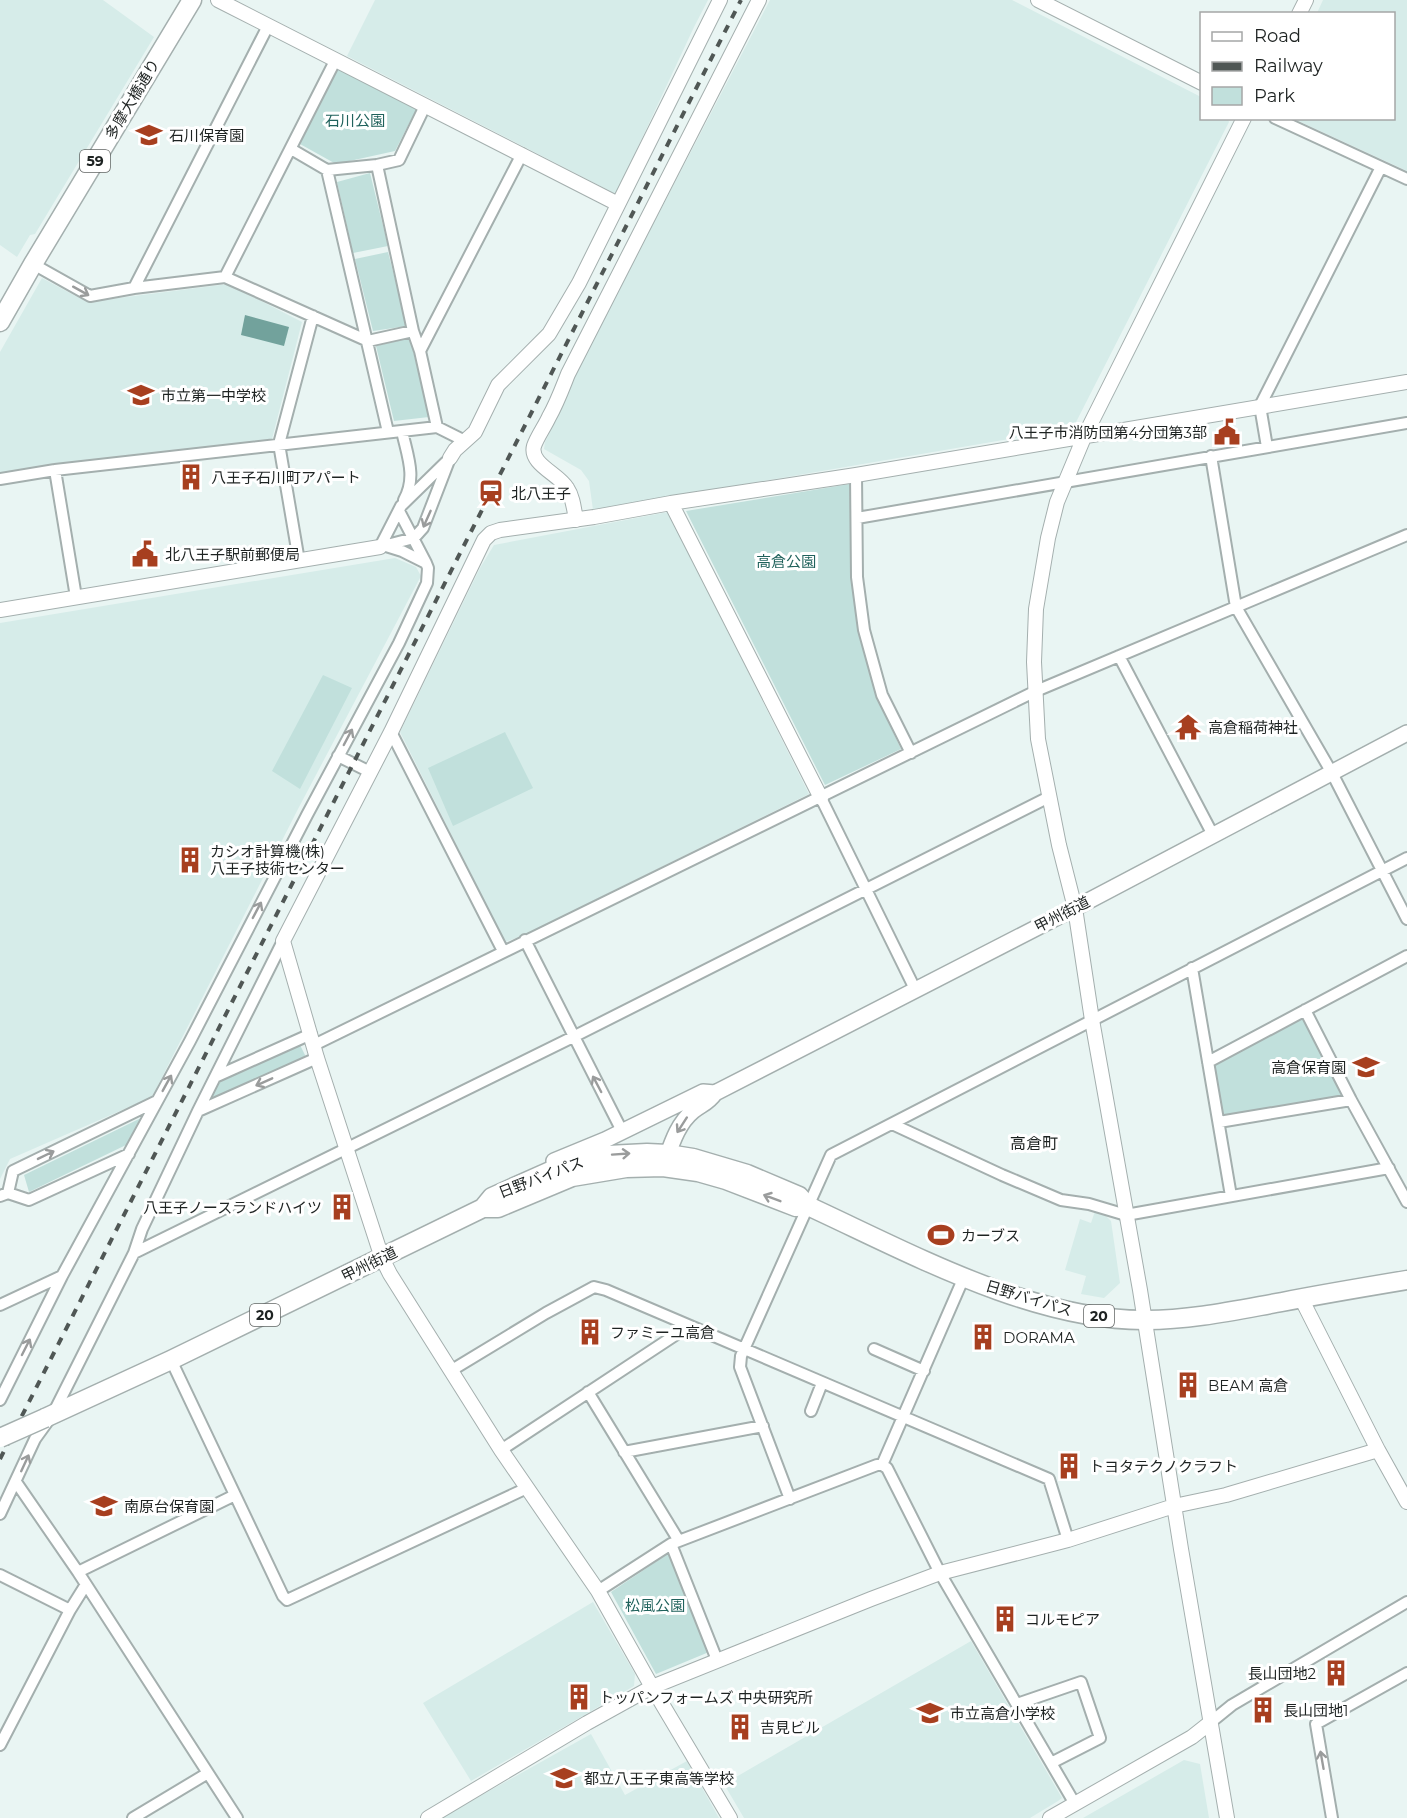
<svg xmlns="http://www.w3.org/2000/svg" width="1407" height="1818" font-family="Montserrat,'Noto Sans JP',sans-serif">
<rect width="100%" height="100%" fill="#e9f5f3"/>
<path fill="#d6ece9" d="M0,0H103L154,37L35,234L30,235L17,257L0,245Z
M375,0H708L694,27L616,194L347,56Z
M770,0H1012L1201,97L1202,118L1228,119L1229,122L1073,428L593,510L589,481L581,470L544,449L545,442L564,403L575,374Z
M1323,0H1407V171L1294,119L1394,118V14L1317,13Z
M42,278L87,302L228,284L302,322L272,439L0,473V352Z
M668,512L809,794L524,935L505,942L400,732L480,568L494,545Z
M395,558L416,567L421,576L298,809L152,1097L10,1159L0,1179V623Z
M1095,1211L1105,1215L1111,1221L1120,1283L1104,1298L1081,1294L1086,1276L1065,1270L1080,1219L1091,1223Z
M593,1602L635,1674L634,1686L471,1781L423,1703Z
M971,1641L1062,1798L1058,1801L1030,1818H744L724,1784Z
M591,1734L625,1795L687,1761L719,1818H441Z
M1184,1760L1200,1764L1209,1818H1083Z"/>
<path fill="#c1e0dc" d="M338,68L417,108L395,151L336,164L300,144Z
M370,173L388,246L353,253L337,182Z
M388,252L407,326L373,331L355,259Z
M410,338L429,417L394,421L376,346Z
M850,484L852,577L859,635L876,696L901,749L825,785L686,511Z
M323,675L352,688L300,789L272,771Z
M505,732L533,788L453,826L428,768Z
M1305,1010L1351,1100L1219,1122L1208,1062Z
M299,1043L307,1059L208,1104L220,1078Z
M141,1118L126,1145L29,1192L24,1175Z
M669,1553L709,1652L656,1674L611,1592Z"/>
<path fill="#72a29c" d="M245,315L289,327L284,346L241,335Z"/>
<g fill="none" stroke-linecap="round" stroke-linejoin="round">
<g stroke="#a4afae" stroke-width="14">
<path id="minor" d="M1275,118L1407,179
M291,149L327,170L377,165L399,160L425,106
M377,165L413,331L420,351L437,427
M327,170L388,432
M33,264L90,296L134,288L225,277L368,341L413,331
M225,277L335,61
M134,288L268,26
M420,351L522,154
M402,431C407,455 417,477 404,500
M1267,447L1260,406L1381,167
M1211,456L1236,607L1332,773L1407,919
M55,470L76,597
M856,475L857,577L864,630L882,695L911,753
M0,479L55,470L437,427L465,441
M399,511L426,563
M857,518L1407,423
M387,545L414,538L423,528L450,458
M380,547L401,506L446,462
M299,561L279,444L313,316
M1119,656L1213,835
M391,732L503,951
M338,756L370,772
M821,798L915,989
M525,940L622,1131
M1192,968L1231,1196
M1305,1010L1351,1100L1407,1202
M314,1045L1036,691L1407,535
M1208,1062L1407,956
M215,1077L311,1034
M198,1111L317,1058
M1219,1122L1351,1100
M892,1124L1002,1175L1061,1200L1089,1204L1126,1215L1389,1168
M8,1193L13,1171L157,1101
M0,1196L8,1193L29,1200L129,1154
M134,1253L573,1037L1049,797
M0,1305L62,1276
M874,1349L924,1371
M171,1360L283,1596L287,1600L527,1488
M452,1370L546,1313L594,1287L606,1290L1049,1479L1068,1540
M588,1392L679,1541
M0,1400L62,1276L190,1041L307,815L399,643L427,583L428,568L426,563L402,551L386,546
M811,1411L822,1383
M501,1450L689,1326
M624,1452L763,1426
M882,1465L887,1468L940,1573L1075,1804
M882,1465L964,1277
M16,1482L78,1572L237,1818
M790,1499L740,1367L741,1356L831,1155L1407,858
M0,1514L35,1439L53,1414L134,1253L142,1229L198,1111L283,941
M671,1544L717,1660
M78,1572L235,1495
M0,1575L70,1610
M598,1591L671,1544L877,1465H882
M1017,1704L1081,1682L1100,1738L1051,1763
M1211,1722L1232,1705L1407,1602
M0,1745L70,1610L85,1586
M133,1818L208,1773
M1332,1818L1316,1724L1407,1673"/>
</g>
<g stroke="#a4afae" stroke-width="16">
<path id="tertiary" d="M218,0L618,204
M1038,0L1202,83
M1299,14L1306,0
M450,458L455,450L475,432L498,385L549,334L579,283L720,0
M671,503L821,798
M576,520C574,509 573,497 567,488C559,474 529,464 534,446C537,437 545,426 549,417C557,403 562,389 568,374L759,0
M0,610L380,547
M1301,1298L1378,1450L1407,1502
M428,1818L587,1723L652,1687L871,1599L940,1573L1068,1540L1174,1506L1226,1495L1378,1450
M730,1818L652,1687L598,1591L501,1450L390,1274L382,1258L317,1058L283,941L391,732L484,540L491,533L500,530L594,517L671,503L856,475L1407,382
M1050,1818L1192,1737L1211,1722
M1227,1818L1181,1549L1140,1290L1092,1020L1075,908L1059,845L1038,739L1034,662L1036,609L1048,538L1057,502L1085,435L1244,118"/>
</g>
<g stroke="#a4afae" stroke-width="18">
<path id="secondary" d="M554,1161L605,1140L703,1092L715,1093
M664,1165C671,1146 677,1124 693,1111C702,1104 708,1103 715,1093L1075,908L1407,733"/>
</g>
<g stroke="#a4afae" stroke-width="21">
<path id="primary" d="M0,322L33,264L192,0"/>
</g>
<g stroke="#a4afae" stroke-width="21">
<path id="trunk" d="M808,1206C910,1253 1033,1321 1146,1320C1192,1320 1237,1310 1282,1302C1323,1294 1365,1287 1407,1280
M45,1418L171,1360L483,1208H498L572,1177L626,1168L663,1167L698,1172L726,1180L796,1207L808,1206L799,1196L747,1174L693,1158L668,1154L647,1153L608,1155L566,1164L492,1197L483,1208"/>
</g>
<use href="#minor" stroke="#fff" stroke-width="10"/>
<use href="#tertiary" stroke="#fff" stroke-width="14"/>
<use href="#secondary" stroke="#fff" stroke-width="15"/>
<use href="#primary" stroke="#fff" stroke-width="18"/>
<use href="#trunk" stroke="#fff" stroke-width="18"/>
<path stroke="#505755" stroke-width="4" stroke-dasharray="8 8" stroke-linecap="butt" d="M0,1459L741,0"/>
<g stroke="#a4afae" stroke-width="21" stroke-linecap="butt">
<path id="trunk-bridge" d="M0,1438L45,1418"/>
</g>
<use href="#trunk-bridge" stroke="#fff" stroke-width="18"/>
</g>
<defs><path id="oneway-shaft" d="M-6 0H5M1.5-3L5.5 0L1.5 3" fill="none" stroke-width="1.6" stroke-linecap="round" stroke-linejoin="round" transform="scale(1.5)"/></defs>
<g stroke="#9a9c9c">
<use href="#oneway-shaft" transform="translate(81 291) rotate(29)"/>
<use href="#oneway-shaft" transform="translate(427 519) rotate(114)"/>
<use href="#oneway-shaft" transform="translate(348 737) rotate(-62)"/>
<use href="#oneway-shaft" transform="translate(257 910) rotate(-62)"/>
<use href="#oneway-shaft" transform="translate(264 1082) rotate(156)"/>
<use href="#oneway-shaft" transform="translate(167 1083) rotate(-61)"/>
<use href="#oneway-shaft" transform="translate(597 1084) rotate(-118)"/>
<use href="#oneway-shaft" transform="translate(682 1125) rotate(123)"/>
<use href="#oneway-shaft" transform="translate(621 1154) rotate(-4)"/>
<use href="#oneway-shaft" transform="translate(46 1155) rotate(-26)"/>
<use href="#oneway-shaft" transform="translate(772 1198) rotate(-159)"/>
<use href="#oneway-shaft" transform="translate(26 1347) rotate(-63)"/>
<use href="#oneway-shaft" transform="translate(25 1463) rotate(-65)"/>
<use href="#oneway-shaft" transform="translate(1322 1760) rotate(-100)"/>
</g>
<defs>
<g id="school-bare" transform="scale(2.07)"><path d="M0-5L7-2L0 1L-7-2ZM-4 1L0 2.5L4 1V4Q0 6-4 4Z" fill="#a73f1f" stroke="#fff" stroke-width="2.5" paint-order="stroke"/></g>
<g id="civic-bare" transform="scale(2.07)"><path d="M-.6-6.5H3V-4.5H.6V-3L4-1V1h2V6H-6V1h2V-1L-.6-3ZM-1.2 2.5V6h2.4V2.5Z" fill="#a73f1f" stroke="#fff" stroke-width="2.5" paint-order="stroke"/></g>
<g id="building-bare" transform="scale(2.07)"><path d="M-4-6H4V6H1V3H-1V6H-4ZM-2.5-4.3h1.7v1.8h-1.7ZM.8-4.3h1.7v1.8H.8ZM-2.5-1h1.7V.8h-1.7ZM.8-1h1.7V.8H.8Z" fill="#a73f1f" stroke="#fff" stroke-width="2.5" paint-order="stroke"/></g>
<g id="station-bare" transform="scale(2.07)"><path d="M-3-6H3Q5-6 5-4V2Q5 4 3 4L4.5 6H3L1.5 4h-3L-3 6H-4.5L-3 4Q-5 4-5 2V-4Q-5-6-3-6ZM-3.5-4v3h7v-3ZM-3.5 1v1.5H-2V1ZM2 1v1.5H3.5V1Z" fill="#a73f1f" stroke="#fff" stroke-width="2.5" paint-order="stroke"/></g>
<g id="temple-bare" transform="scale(2.07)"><path d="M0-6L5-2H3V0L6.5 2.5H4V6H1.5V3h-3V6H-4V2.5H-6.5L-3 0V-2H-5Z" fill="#a73f1f" stroke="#fff" stroke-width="2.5" paint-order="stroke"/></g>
<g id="stadium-bare" transform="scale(2.07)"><path d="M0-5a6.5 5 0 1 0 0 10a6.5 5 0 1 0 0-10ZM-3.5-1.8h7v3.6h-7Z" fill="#a73f1f" stroke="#fff" stroke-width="2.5" paint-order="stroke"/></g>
</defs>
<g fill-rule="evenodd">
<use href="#school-bare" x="149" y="135"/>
<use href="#school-bare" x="141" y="395"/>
<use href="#civic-bare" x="1227" y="432"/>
<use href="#building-bare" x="191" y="477"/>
<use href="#station-bare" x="491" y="493"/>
<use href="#civic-bare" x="145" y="554"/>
<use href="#temple-bare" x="1188" y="727"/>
<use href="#building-bare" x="190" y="860"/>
<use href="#school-bare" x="1366" y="1067"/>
<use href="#building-bare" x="342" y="1207"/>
<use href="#stadium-bare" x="941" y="1235"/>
<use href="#building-bare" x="590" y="1332"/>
<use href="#building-bare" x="983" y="1337"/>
<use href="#building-bare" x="1188" y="1385"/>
<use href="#building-bare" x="1069" y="1466"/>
<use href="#school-bare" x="104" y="1506"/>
<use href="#building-bare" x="1005" y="1619"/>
<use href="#building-bare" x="1336" y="1673"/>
<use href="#building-bare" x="579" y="1697"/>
<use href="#building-bare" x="1263" y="1710"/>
<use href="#school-bare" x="930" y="1713"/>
<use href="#building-bare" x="740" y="1727"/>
<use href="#school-bare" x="564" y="1778"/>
</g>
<g text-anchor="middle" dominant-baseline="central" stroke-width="6" stroke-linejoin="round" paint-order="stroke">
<g fill="#fff" stroke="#626564" stroke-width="1.5">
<rect x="80" y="150" width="30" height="22" rx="4.5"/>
<rect x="250" y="1304" width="30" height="22" rx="4.5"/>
<rect x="1084" y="1305" width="30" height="22" rx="4.5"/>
</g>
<g font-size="14" font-weight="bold" fill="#1e2322">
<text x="95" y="161">59</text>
<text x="265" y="1315">20</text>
<text x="1099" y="1316">20</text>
</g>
<g font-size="15" fill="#1e2322" stroke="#fff">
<text transform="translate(132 99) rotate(-59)">多摩大橋通り</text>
<text transform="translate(1062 914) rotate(-27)">甲州街道</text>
<text transform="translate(541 1177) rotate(-21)">日野バイパス</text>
<text transform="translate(369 1264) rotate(-26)">甲州街道</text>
<text transform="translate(1029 1298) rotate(17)">日野バイパス</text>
</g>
<g font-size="15" fill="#20625c" stroke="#fff">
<text x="355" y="120">石川公園</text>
<text x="786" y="561">高倉公園</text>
<text x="655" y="1605">松風公園</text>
</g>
<g font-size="15" fill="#1e2322" stroke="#fff" text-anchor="start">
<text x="169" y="135">石川保育園</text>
<text x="161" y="395">市立第一中学校</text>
<text x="1207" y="432" text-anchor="end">八王子市消防団第4分団第3部</text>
<text x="211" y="477">八王子石川町アパート</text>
<text x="511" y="493">北八王子</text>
<text x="165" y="554">北八王子駅前郵便局</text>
<text x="1208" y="727">高倉稲荷神社</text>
<text x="210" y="851">カシオ計算機(株)<tspan x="210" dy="17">八王子技術センター</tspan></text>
<text x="1346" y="1067" text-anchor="end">高倉保育園</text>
<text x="322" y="1207" text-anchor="end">八王子ノースランドハイツ</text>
<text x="961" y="1235">カーブス</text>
<text x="610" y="1332">ファミーユ高倉</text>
<text x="1003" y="1337">DORAMA</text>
<text x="1208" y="1385">BEAM 高倉</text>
<text x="1089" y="1466">トヨタテクノクラフト</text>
<text x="124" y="1506">南原台保育園</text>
<text x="1025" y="1619">コルモピア</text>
<text x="1316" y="1673" text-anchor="end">長山団地2</text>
<text x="599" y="1697">トッパンフォームズ 中央研究所</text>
<text x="1283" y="1710">長山団地1</text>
<text x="950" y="1713">市立高倉小学校</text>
<text x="760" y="1727">吉見ビル</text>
<text x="584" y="1778">都立八王子東高等学校</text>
</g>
<g font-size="16" fill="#1e2322" stroke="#fff">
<text x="1034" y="1143">高倉町</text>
</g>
</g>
<rect x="1200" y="12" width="195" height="108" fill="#ffffff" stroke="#a5a7a7" stroke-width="1.5"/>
<rect x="1212" y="32" width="30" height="9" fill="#ffffff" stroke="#a5a7a7" stroke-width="1.5"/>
<text x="1254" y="42" font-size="18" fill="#1e2322">Road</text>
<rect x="1212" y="62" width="30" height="9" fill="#505755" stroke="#a5a7a7" stroke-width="1.5"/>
<text x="1254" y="72" font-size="18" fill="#1e2322">Railway</text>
<rect x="1212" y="87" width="30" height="18" fill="#c1e0dc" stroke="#a5a7a7" stroke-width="1.5"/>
<text x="1254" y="102" font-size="18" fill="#1e2322">Park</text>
</svg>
